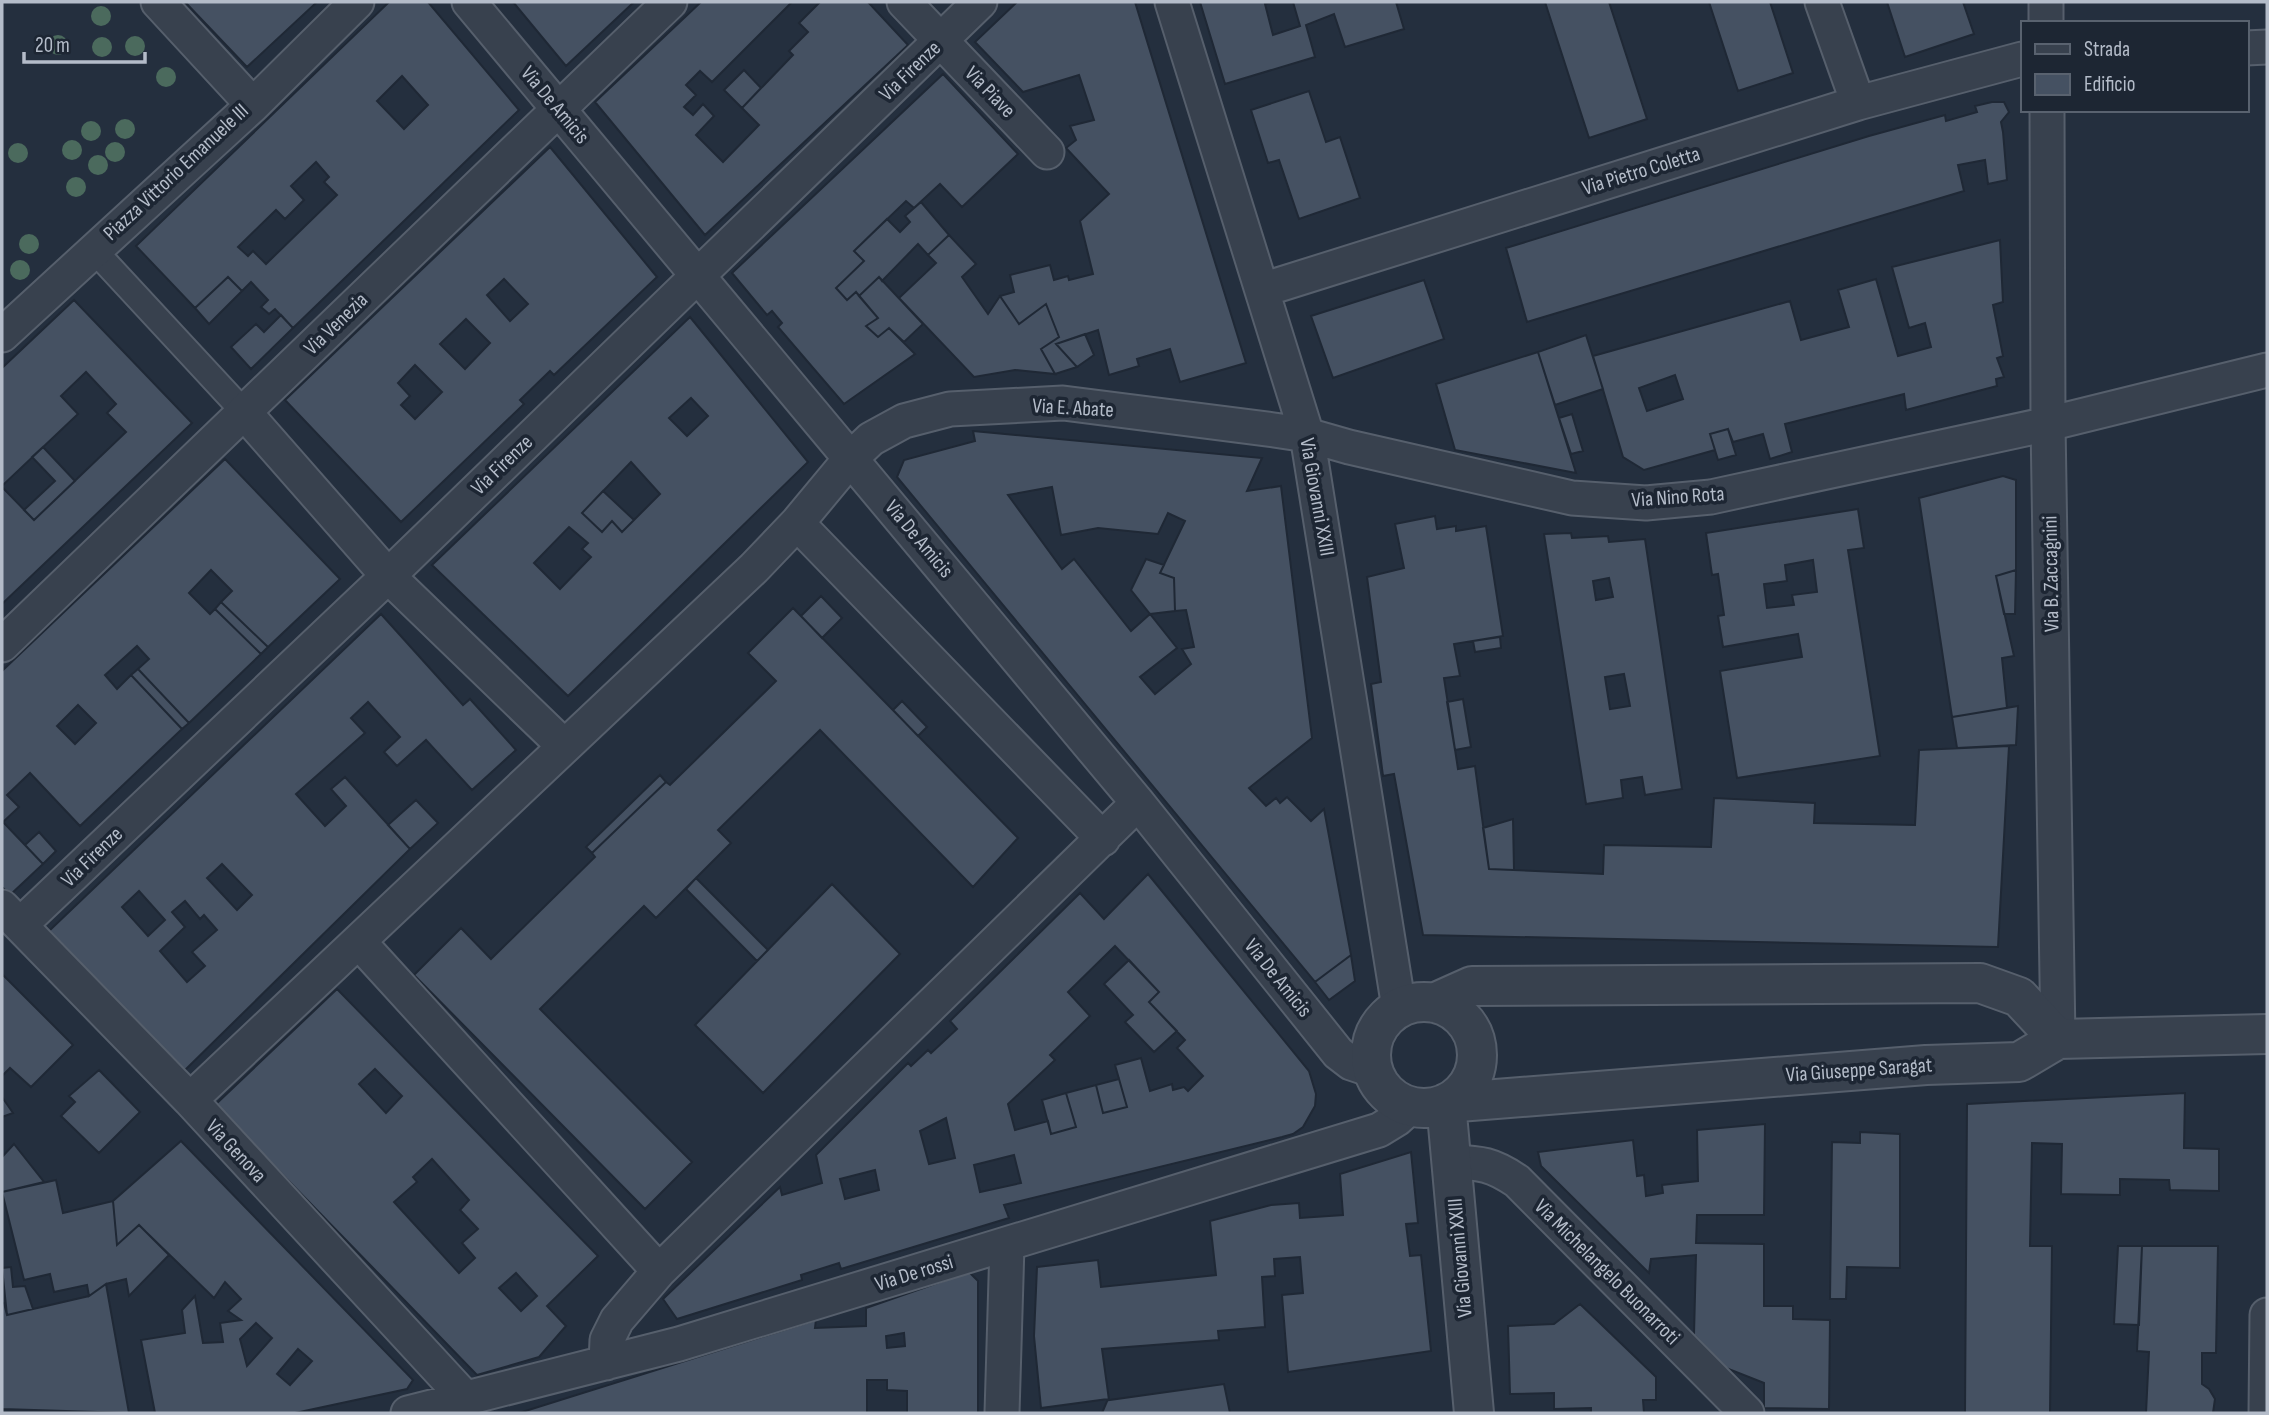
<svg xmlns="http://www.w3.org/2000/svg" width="2269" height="1415" font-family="'Sofia Sans Condensed',sans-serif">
<rect width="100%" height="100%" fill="#242f3e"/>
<path fill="#455162" stroke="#1f2835" stroke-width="2" fill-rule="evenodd" d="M185,2H317L247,67Z
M389,2H428L519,110L293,328L275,309L269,314L261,307L268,300L251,282L242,291L228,277L195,308L136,246ZM402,76L428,105L404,129L377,101ZM316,162L329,177L324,182L337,195L266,264L253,251L248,256L238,247L276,210L285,219L304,200L291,186Z
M513,2H634L566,66Z
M701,2H792L712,82L700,71L686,85L696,95L684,107L693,115L703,104L714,116L696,135L723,162L759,125L742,108L793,55L789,51L808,32L799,23L820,2H868L908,45L705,235L595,102Z
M1017,2H1135L1246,363L1180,382L1170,349L1137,359L1139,366L1109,375L1098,330L1056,344L1077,367L1055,374L1041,349L1059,337L1046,304L1019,324L1000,296L1014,292L1010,275L1050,265L1054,280L1068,276L1069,280L1093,274L1080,221L1109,194L1066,148L1076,140L1070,126L1094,120L1079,75L1023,92L975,42Z
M1200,2H1271L1265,4L1273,35L1300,26L1293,2H1396L1404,29L1345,47L1334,14L1306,25L1315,57L1225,84Z
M1545,2H1609L1647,119L1589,138Z
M1709,2H1770L1793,73L1738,91Z
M1887,2H1963L1974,34L1905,57Z
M744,70L761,88L742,108L724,90Z
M943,74L1018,154L962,207L940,184L914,208L906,201L854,251L864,261L836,288L847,300L856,292L878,318L866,326L878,337L889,328L915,354L844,404L778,327L782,323L772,311L767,315L732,273Z
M1309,91L1326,142L1340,137L1360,198L1299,219L1279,160L1268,163L1251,110Z
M1992,102H2004L2009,112L2001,122L2003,132L2007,180L1988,184L1985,160L1958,165L1964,191L1527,322L1506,248L1869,136L1945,115L1946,121L1977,112L1975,106Z
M550,147L657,277L554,375L550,371L520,400L524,404L401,522L285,400ZM504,279L528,304L510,321L487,295ZM466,319L490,343L465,369L440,344ZM415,365L442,392L415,419L401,405L410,396L398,383Z
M921,202L949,235L928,255L918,244L882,281L879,277L859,296L856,292L847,300L836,288L864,261L854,251L887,219L900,232L910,222L905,216Z
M949,235L976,264L962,277L988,314L1000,296L1019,324L1046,304L1059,337L1041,349L1055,374L1015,370L974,377L899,298L936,263L928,255Z
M2000,240L2003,302L1993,305L2003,356L1997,358L2004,377L1996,379L1997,386L1906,410L1904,394L1785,424L1792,452L1770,459L1763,434L1733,442L1728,429L1710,434L1715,450L1644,470L1623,457L1593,356L1790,301L1801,340L1849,327L1838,290L1876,279L1898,356L1931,347L1925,323L1909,328L1892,267ZM1675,375L1683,399L1647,411L1639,388Z
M228,277L242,291L209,324L195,308Z
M879,277L923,324L904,342L889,328L878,337L866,326L878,318L859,296Z
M1424,280L1444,339L1333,378L1311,316Z
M74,300L192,423L2,604V487L34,520L126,432L107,413L116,404L86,372L61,396L78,414L2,486V368Z
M281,315L293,328L251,369L231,347L256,324L264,332Z
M690,317L808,462L568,696L432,565ZM691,398L708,416L687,436L669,418ZM631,462L660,494L622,532L612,521L602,532L582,513ZM569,527L588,543L582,549L591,557L560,589L534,563Z
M1085,334L1094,355L1077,367L1056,344Z
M1586,335L1603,389L1555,405L1538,352Z
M1538,352L1576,473L1455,450L1436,384Z
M1572,414L1583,451L1571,454L1559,418Z
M1728,429L1736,455L1718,460L1710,434Z
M973,431L1262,458L1247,491L1281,486L1312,738L1249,788L1266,806L1276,798L1280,803L1287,797L1311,821L1324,809L1351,955L1315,982L897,477L904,460L975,441ZM1052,487L1061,535L1098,528L1158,534L1168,513L1185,521L1160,573L1174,578L1175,611L1186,610L1194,647L1182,649L1191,664L1155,694L1140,677L1177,648L1150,614L1131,631L1074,559L1062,569L1008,495Z
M43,447L75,481L34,520L24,510L55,481L32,457Z
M225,459L340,579L268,647L221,602L232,591L211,570L189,593L210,614L215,609L261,654L189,723L138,669L149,659L137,646L105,675L117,689L131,675L182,729L80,826L30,773L7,795L19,807L3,822L43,864L10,895L2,887V671ZM78,705L96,723L75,744L57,726Z
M2003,476L2016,480V570L1996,576L2014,656L2002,658L2007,708L1952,717L1919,498Z
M603,491L634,520L622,532L612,521L602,532L582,513Z
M1858,509L1864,548L1848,550L1880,756L1737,778L1720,671L1802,657L1798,634L1723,647L1718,616L1724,615L1718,574L1712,575L1706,533ZM1813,560L1817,592L1792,595L1794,605L1767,608L1764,584L1787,581L1785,565Z
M1435,516L1437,529L1456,526V531L1486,526L1503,636L1454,644L1460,676L1444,678L1458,769L1475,766L1489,869L1603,874L1604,845L1711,847L1714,798L1815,803L1814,823L1915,825L1919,750L2009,746L1998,947L1423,935L1394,774L1383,776L1371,684L1381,682L1367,577L1404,568L1395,524Z
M1571,533L1572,538L1608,536L1609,542L1645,539L1682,789L1645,795L1642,777L1621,780L1623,798L1586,804L1544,534ZM1609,578L1613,597L1596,600L1593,581ZM1624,674L1630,706L1610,709L1605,677Z
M1146,559L1164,565L1160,573L1174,578L1175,611L1150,614L1131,590Z
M2016,570L2015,614H2004L1996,576Z
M821,596L842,618L822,638L801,616Z
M221,602L268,647L261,654L215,609Z
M793,608L1018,838L973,887L820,730L718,830L731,843L656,918L644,906L540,1009L692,1162L645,1209L414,975L461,928L491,959L595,857L592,853L666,782L670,785L776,681L748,653Z
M381,614L463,705L470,699L516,750L472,790L426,740L397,766L384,752L400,737L368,702L351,718L365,733L296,794L325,826L346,806L331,789L345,777L410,849L182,1073L49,931ZM222,864L252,895L237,910L207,878ZM139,891L165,920L148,936L122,907ZM185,901L200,919L204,915L217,930L192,952L205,966L187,982L160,951L185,927L172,912Z
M1500,637L1501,648L1475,652L1473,641Z
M138,669L189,723L182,729L131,675Z
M1463,699L1471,747L1455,750L1447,702Z
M902,701L927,727L918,736L893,710Z
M2018,706L2016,745L1957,748L1952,717Z
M660,775L666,782L592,853L586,847Z
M416,800L438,823L410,849L388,825Z
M1513,819L1514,870L1489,869L1483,828Z
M39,832L56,851L43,864L25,845Z
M1148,874L1309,1071L1316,1094L1315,1106L1303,1127L1293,1134L1282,1137L1004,1205L1009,1218L841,1269L839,1263L801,1275L802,1280L677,1319L663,1299L780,1187L782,1195L822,1183L816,1155L908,1063L911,1066L928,1050L931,1053L957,1029L950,1021L1080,893L1104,919ZM1115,946L1159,992L1149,1002L1185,1040L1177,1048L1203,1076L1188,1091L1184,1087L1173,1090L1172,1084L1150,1091L1141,1058L1115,1065L1127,1107L1103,1113L1096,1085L1066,1093L1076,1127L1051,1134L1048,1121L1015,1130L1008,1104L1055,1060L1050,1055L1090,1016L1068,992ZM946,1118L955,1158L929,1164L920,1131ZM1014,1155L1021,1183L980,1192L974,1165ZM875,1170L879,1190L845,1199L840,1179Z
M696,878L768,950L757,961L686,889Z
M832,884L900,954L763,1093L695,1025Z
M1351,955L1355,981L1329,1000L1315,982Z
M1129,960L1159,992L1149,1002L1177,1031L1154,1052L1125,1022L1133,1015L1104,984Z
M2,974L73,1045L31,1087L10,1068L2,1076Z
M337,989L598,1256L547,1306L566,1326L539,1357L477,1375L215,1105ZM375,1069L402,1096L386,1113L359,1084ZM432,1159L469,1200L460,1210L478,1229L462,1243L475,1258L459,1273L394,1202L417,1182L413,1177ZM516,1273L537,1296L521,1311L499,1288Z
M99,1070L140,1112L99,1153L61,1116L75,1102L69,1096Z
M1119,1079L1127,1107L1103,1113L1096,1085Z
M1066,1093L1076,1127L1051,1134L1042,1100Z
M2185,1093L2184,1148L2219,1149V1191L2170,1190L2169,1180L2120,1179V1195L2061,1194L2062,1144L2032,1143L2030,1246H2052L2050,1413H1965L1967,1104Z
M2,1097L13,1113L2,1117Z
M1765,1124L1764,1215H1697L1696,1243L1764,1244V1306H1793V1319L1830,1320L1829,1409L1764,1408V1383L1726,1368L1694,1335L1696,1255L1651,1259L1649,1273L1541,1166L1538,1152L1633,1140L1637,1176L1644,1175L1646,1196L1663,1193L1662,1185L1698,1181L1697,1130Z
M1860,1132L1900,1134V1268L1847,1267L1846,1299H1830L1832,1142L1860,1143Z
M181,1141L413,1380L407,1389L295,1413H155L141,1340L185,1333L182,1310L195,1296L203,1343L223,1342L220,1323L241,1320L228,1311L241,1299L225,1282L214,1298L139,1225L117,1245L113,1201ZM256,1323L272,1338L247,1366L240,1339ZM298,1349L312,1361L290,1385L277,1374Z
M14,1144L44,1182L2,1192V1157Z
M1411,1152L1418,1223L1406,1224L1410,1256L1421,1255L1431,1351L1288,1372L1282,1295L1303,1293L1300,1257L1274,1259L1275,1276L1262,1277L1265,1327L1218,1331L1219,1340L1102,1349L1109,1400L1224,1384L1230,1413H1102L1108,1399L1041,1408L1034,1336L1037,1267L1098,1260L1101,1287L1216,1275L1210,1221L1271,1205L1299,1203L1300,1218L1343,1215L1340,1174Z
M56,1180L63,1213L113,1201L117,1245L139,1225L169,1255L129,1296L126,1279L106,1284L89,1296L87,1285L54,1292L50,1274L24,1280L2,1192Z
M2118,1246H2142L2139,1325L2114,1324Z
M2142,1246H2218L2216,1353H2202V1384L2209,1389L2215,1399L2213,1413H2146L2149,1352L2137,1351Z
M11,1267L13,1287L25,1286L33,1309L7,1315L2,1268Z
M969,1272L978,1281V1413H907V1391L887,1390V1380H867V1413H519L816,1320L815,1328L866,1326V1308ZM904,1333L905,1346L887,1348L886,1336Z
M106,1284L129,1413L2,1409V1303H4L7,1315L89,1296Z
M1580,1304L1656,1377V1400H1643L1644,1413H1591V1408L1554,1409V1393L1510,1394L1508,1326L1554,1324Z"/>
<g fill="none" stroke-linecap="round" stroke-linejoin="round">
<g stroke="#565f6c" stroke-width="28">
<path id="pedestrian" d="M93,249L244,412"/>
</g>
<g stroke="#565f6c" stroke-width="37">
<path id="minor" d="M469,2L1138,803L1338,1053L1351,1063L1372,1070
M904,2L1047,152
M1172,2L1307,435L1399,1008
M1822,2L1858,103
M2046,2V23
M2246,48L2267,47
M253,105L357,2
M2047,110L2048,424L2058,1039
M1262,290L1858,103L2022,59
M2,335L253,105L158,2
M244,412L388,576L564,746
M797,523L1103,839
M2,645L670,2
M2,907L190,1100L466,1399
M20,925L388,576L980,2
M359,942L659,1271
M190,1100L754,568L797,523L851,458L871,439L904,421L950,409L1063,403L1274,430L1307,435L1349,447L1572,498L1646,503L1711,497L2048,424L2267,370
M1452,1162C1481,1163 1492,1164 1517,1181L1747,1413
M606,1363L607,1340L617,1320L659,1271L1138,803
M408,1413L679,1344L1379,1130L1397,1119L1410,1107
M1002,1413L1007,1245
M2266,1413L2267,1315"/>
</g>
<g stroke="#565f6c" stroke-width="42">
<path id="tertiary" d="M1371 1055a53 53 0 1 1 106 0a53 53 0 1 1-106 0Z
M1434,1003L1472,986L1980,983L2019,997L2058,1039
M1474,1413L1446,1103L1926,1065L2019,1062L2058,1039L2267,1034"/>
</g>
<use href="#pedestrian" stroke="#38414e" stroke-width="24"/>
<use href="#minor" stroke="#38414e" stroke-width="33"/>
<use href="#tertiary" stroke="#38414e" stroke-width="38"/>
</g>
<g fill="#4b6a5d">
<circle cx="101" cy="16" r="10"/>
<circle cx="58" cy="45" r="10"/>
<circle cx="135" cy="46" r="10"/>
<circle cx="102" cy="47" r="10"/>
<circle cx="166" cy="77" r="10"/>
<circle cx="125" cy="129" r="10"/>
<circle cx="91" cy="131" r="10"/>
<circle cx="72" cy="150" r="10"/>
<circle cx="115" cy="152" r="10"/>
<circle cx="18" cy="153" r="10"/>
<circle cx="98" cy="165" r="10"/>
<circle cx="76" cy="187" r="10"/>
<circle cx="29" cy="244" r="10"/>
<circle cx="20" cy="270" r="10"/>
</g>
<g text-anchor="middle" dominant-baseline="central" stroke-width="7" stroke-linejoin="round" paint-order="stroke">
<g font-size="21" fill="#b4bcc9" stroke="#1d2633">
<text transform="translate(910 71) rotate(-44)">Via Firenze</text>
<text transform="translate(990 92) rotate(46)">Via Piave</text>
<text transform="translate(555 105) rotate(50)">Via De Amicis</text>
<text transform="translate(1641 171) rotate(-17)">Via Pietro Coletta</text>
<text transform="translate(176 172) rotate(-43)">Piazza Vittorio Emanuele III</text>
<text transform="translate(336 324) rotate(-44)">Via Venezia</text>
<text transform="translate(1073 408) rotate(3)">Via E. Abate</text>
<text transform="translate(502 465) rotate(-44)">Via Firenze</text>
<text transform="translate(1317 497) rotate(80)">Via Giovanni XXIII</text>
<text transform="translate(1678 497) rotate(-4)">Via Nino Rota</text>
<text transform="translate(919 539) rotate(50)">Via De Amicis</text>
<text transform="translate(2051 574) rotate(-91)">Via B. Zaccagnini</text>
<text transform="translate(92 857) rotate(-44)">Via Firenze</text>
<text transform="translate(1278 978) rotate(51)">Via De Amicis</text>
<text transform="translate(1859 1070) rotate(-4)">Via Giuseppe Saragat</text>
<text transform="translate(236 1151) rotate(47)">Via Genova</text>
<text transform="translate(1460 1258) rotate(-95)">Via Giovanni XXIII</text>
<text transform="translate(1607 1272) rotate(45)">Via Michelangelo Buonarroti</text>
<text transform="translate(914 1273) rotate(-17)">Via De rossi</text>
</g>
</g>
<rect width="2269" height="1415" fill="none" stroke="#b4bcc9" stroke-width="7"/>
<rect x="2021" y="21" width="228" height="91" fill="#1d2633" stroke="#59626f" stroke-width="2"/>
<rect x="2035" y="44" width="35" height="10" fill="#38414e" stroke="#59626f" stroke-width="2"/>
<text x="2084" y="56" font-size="21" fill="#b4bcc9">Strada</text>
<rect x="2035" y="74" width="35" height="21" fill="#455162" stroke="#59626f" stroke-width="2"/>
<text x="2084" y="91" font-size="21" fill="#b4bcc9">Edificio</text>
<path d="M24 52v10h121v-10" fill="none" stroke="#b4bcc9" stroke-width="3.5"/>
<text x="35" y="52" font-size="21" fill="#b4bcc9" stroke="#1d2633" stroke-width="5" paint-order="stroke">20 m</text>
</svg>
